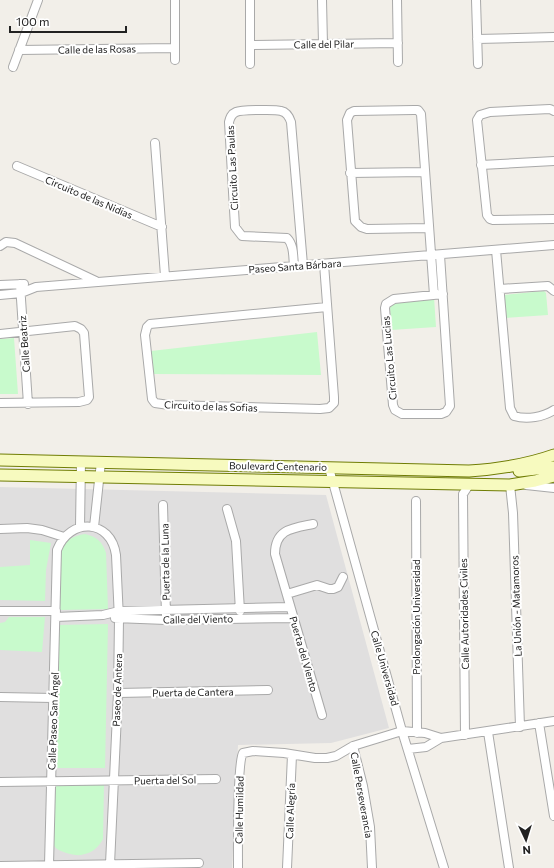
<svg xmlns="http://www.w3.org/2000/svg" width="554" height="868" font-family="Commissioner,sans-serif">
<rect width="100%" height="100%" fill="#f2efe9"/>
<path fill="#e0dfdf" d="M0,487L326,495L389,728L331,743L238,745L232,868H0Z"/>
<path fill="#c8facc" d="M544,291L546,293L548,315L505,318L504,295Z
M434,297L436,327L391,330L390,306L392,304Z
M317,332L321,375L153,374L151,351Z
M14,338L18,394H0V339Z
M85,534C97,537 102,541 106,553L108,609L59,610L61,552C64,540 73,536 85,534Z
M30,540L51,543L46,570L45,601L0,600V567L30,565Z
M9,617H45L42,652L0,650V623L5,622Z
M108,624L105,768H55L59,625Z
M56,785H104L103,839C98,848 92,853 81,855C75,856 59,852 55,847C49,838 55,796 56,785Z"/>
<g fill="none" stroke-linecap="round" stroke-linejoin="round">
<g stroke="#a9a9a9" stroke-width="10">
<path id="street" d="M175,0V60
M250,0V64
M322,0L323,44
M397,0L398,62
M476,0L478,64
M477,39L554,37
M250,45L398,43
M19,50L175,48
M13,67L38,0
M554,111L550,109L490,112L480,115L477,120L487,215L490,219L493,220L554,219
M155,143L165,276
M481,165L554,161
M17,166L162,227
M350,173L425,172
M429,228L367,229L361,227L355,221L347,120L350,113L354,111L414,110H418L421,114L434,295
M0,246L6,242L15,243L96,281
M496,250L510,408L514,416C527,420 543,417 554,410
M440,255L450,406L446,412L441,414H402L395,410L393,405L385,308L386,304L394,299L443,294
M324,264L334,397V403L329,408L320,409L169,405L155,403L152,399L145,335L147,327L150,324L327,307
M294,266C293,256 294,245 287,238L242,236L235,227L229,122C230,118 231,114 236,112C241,110 275,109 281,111C286,112 289,116 291,122L303,265
M20,284L28,404
M0,285L24,284
M500,289L548,286L554,291
M0,295L21,293L36,287L554,245
M0,334L75,326L81,329L84,333L89,397L87,400L79,402L0,403
M329,468L402,731L444,868
M510,485L513,513L520,727
M526,485L554,488
M416,501L417,733
M163,505L166,615
M227,509L236,541L240,611
M313,524C293,528 275,529 275,554L322,715
M80,527L81,461
M94,527L101,462
M0,529L27,528L42,530L64,537
M287,594L317,585L329,589H333L338,587L343,577
M0,611H56
M56,617L103,615L119,611L290,607
M115,618L166,620L293,618
M118,693L268,690
M0,697L53,698
M539,723L554,816
M488,732L509,868
M465,735L463,494L469,485
M353,746L363,786L370,827L372,868
M408,749L426,747L441,738L554,721
M0,782L216,779
M49,865L57,550C70,517 111,519 116,555L119,619L118,693L110,864
M0,866L199,863
M238,868C238,851 237,762 243,753L253,751L284,753L315,758H327L336,756L353,746L402,731L425,733L441,738
M287,868L292,755"/>
</g>
<g stroke="#707d05" stroke-width="13">
<path id="secondary" d="M0,460L469,471C499,469 526,465 554,455
M519,471L554,467
M0,475L510,485L535,481L554,476"/>
</g>
<use href="#street" stroke="#fff" stroke-width="8"/>
<use href="#secondary" stroke="#f7fabf" stroke-width="11"/>
</g>
<g text-anchor="middle" dominant-baseline="central" stroke-width="4" stroke-linejoin="round" paint-order="stroke">
<g font-size="10" fill="#222" stroke="#fff">
<text transform="translate(324 44) rotate(-1)">Calle del Pilar</text>
<text transform="translate(97 49) rotate(-1)">Calle de las Rosas</text>
<text transform="translate(232 168) rotate(-93)">Circuito Las Paulas</text>
<text transform="translate(89 197) rotate(23)">Circuito de las Nidias</text>
<text transform="translate(295 266) rotate(-4)">Paseo Santa Bárbara</text>
<text transform="translate(24 344) rotate(-94)">Calle Beatriz</text>
<text transform="translate(389 358) rotate(-95)">Circuito Las Lucias</text>
<text transform="translate(211 406) rotate(2)">Circuito de las Sofias</text>
<text transform="translate(278 466) rotate(1)">Boulevard Centenario</text>
<text transform="translate(165 562) rotate(-91)">Puerta de la Luna</text>
<text transform="translate(516 606) rotate(-92)">La Unión - Matamoros</text>
<text transform="translate(464 614) rotate(-91)">Calle Autoridades Civiles</text>
<text transform="translate(416 617) rotate(-90)">Prolongación Universidad</text>
<text transform="translate(198 619) rotate(-1)">Calle del Viento</text>
<text transform="translate(304 654) rotate(74)">Puerta del Viento</text>
<text transform="translate(385 668) rotate(74)">Calle Universidad</text>
<text transform="translate(117 690) rotate(-88)">Paseo de Antera</text>
<text transform="translate(193 692) rotate(-1)">Puerta de Cantera</text>
<text transform="translate(53 721) rotate(-88)">Calle Paseo San Ángel</text>
<text transform="translate(165 780) rotate(-1)">Puerta del Sol</text>
<text transform="translate(362 795) rotate(80)">Calle Perseverancia</text>
<text transform="translate(239 810) rotate(-89)">Calle Humildad</text>
<text transform="translate(290 811) rotate(-88)">Calle Alegría</text>
</g>
</g>
<g transform="translate(526 840) rotate(176)" stroke="#ffffff" stroke-width="3" paint-order="stroke">
<path d="M0-3L7 15L0 10L-7 15Z" fill="#222222"/>
<text y="-6" font-size="11" font-weight="bold" text-anchor="middle" fill="#222222">N</text>
</g>
<path d="M10 26v6h116v-6" fill="none" stroke="#222222" stroke-width="2"/>
<text x="16" y="26" font-size="12" fill="#222222" stroke="#ffffff" stroke-width="3" paint-order="stroke">100 m</text>
</svg>
